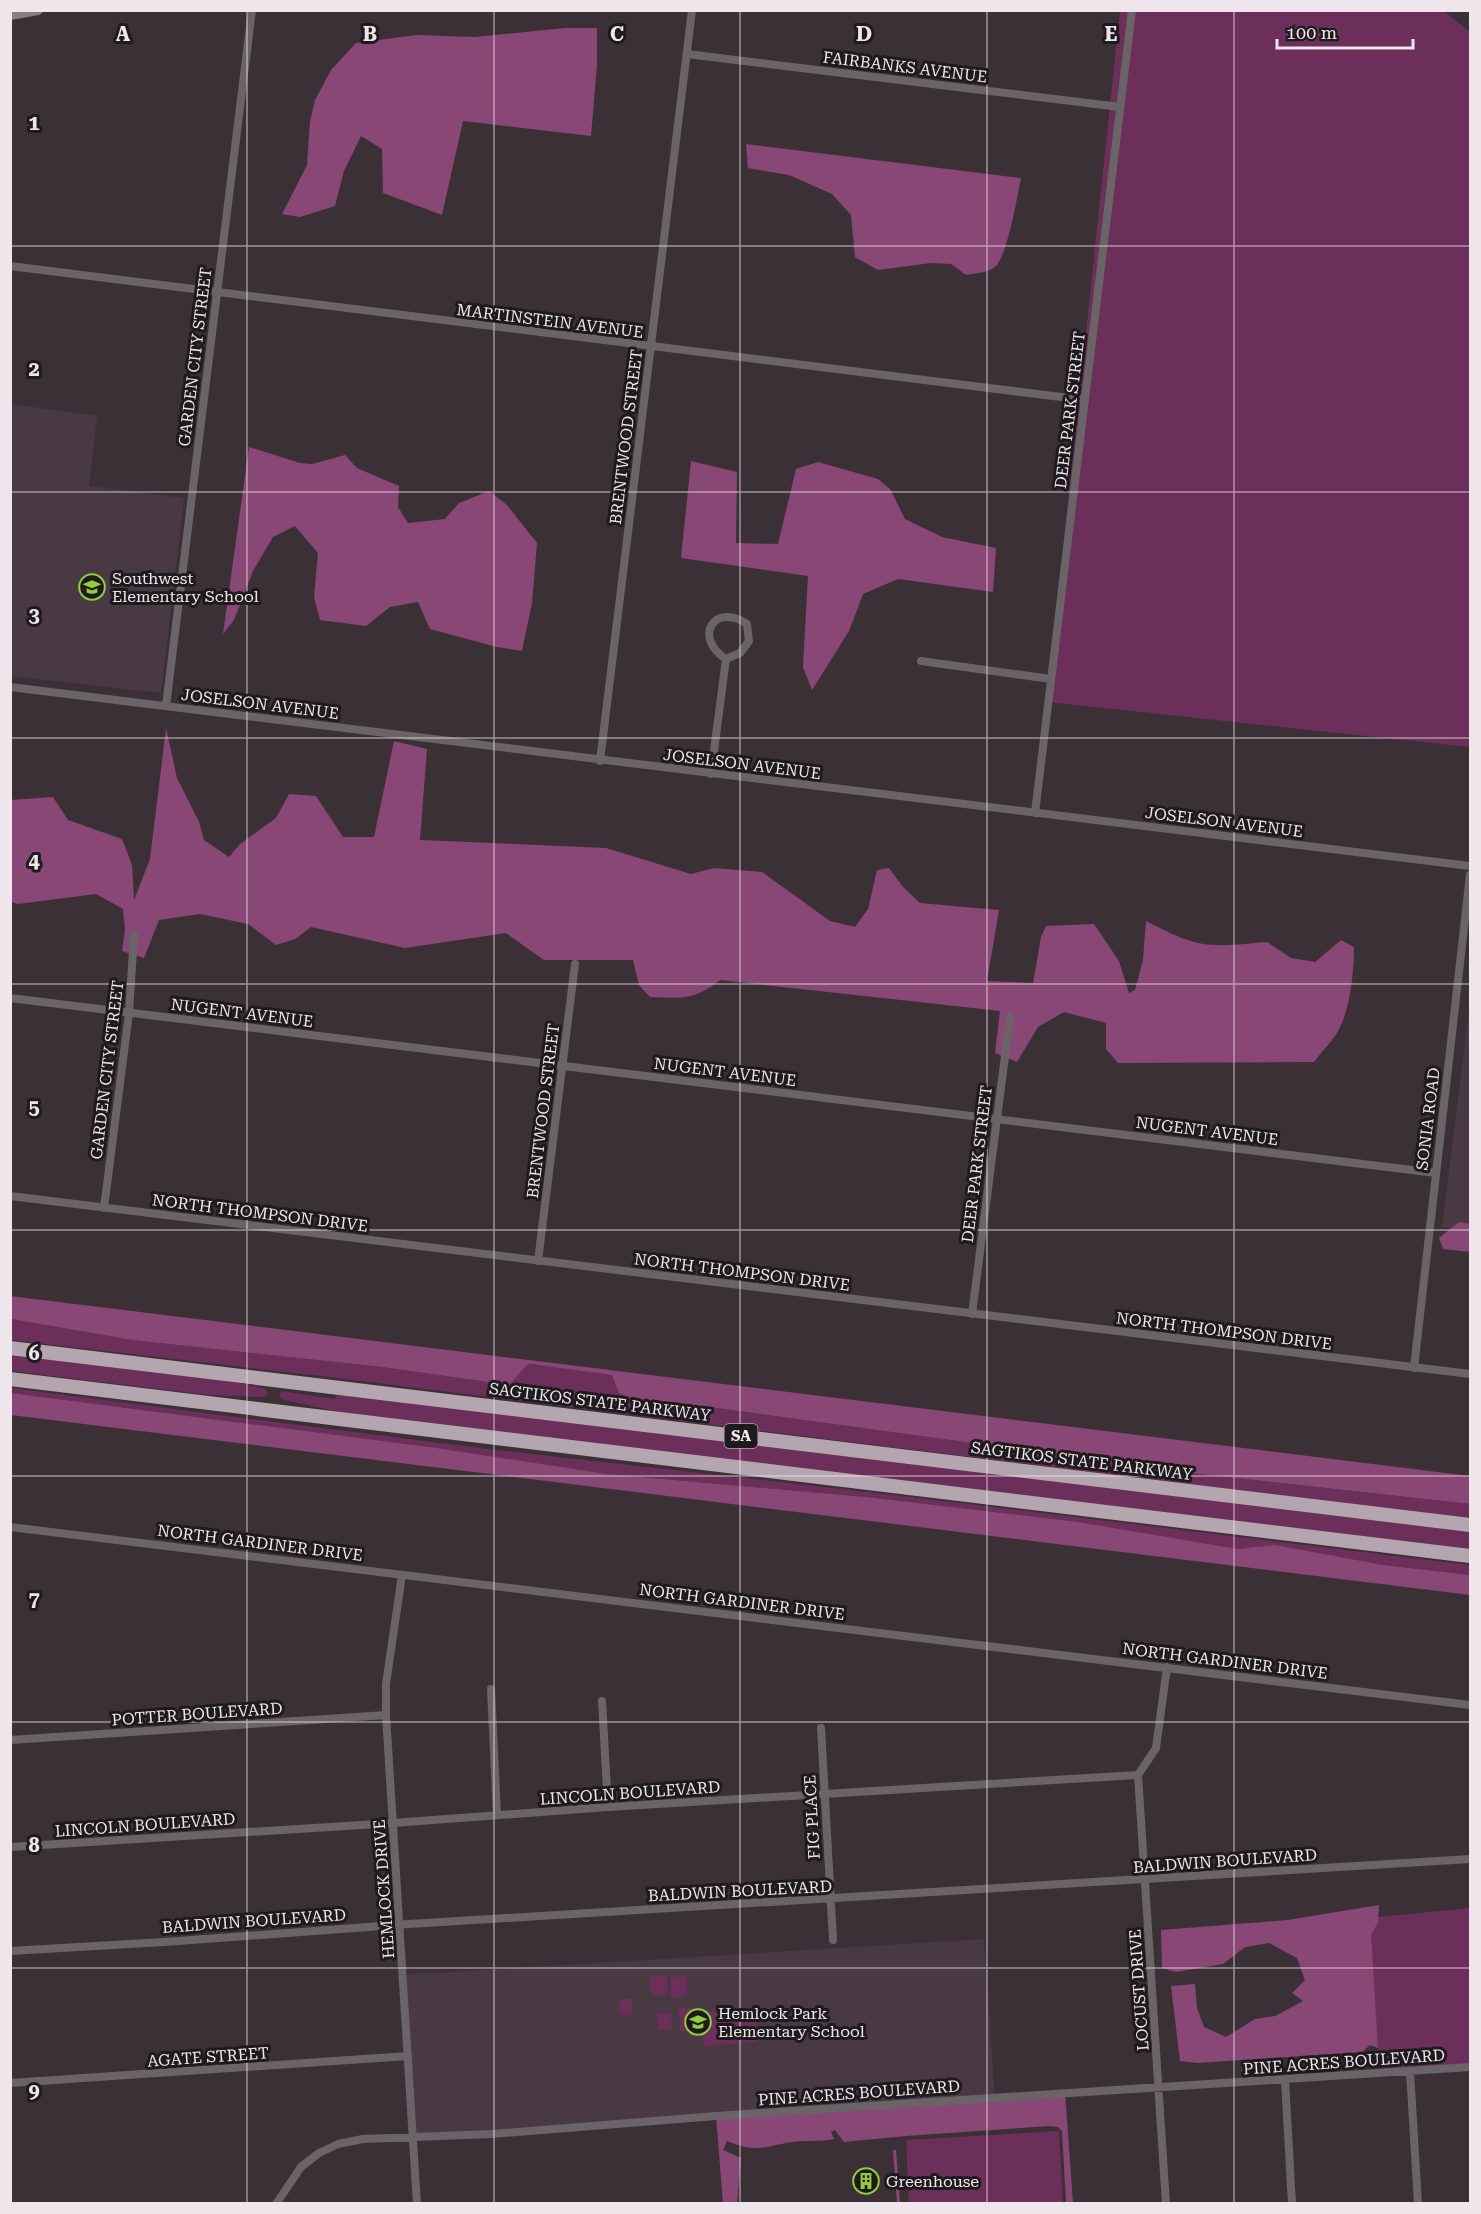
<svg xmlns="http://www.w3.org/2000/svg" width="1481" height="2214" font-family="'Roboto Serif',serif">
<rect width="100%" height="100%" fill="#3c3037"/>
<path fill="#493943" d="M11,404L97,416L89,486L184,498L161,693L11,676Z
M1470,1003V1231L1442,1227Z
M984,1939L995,2098L413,2137L403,1975Z"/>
<path fill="#6c2f5a" d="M1120,11H1444L1470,32V747L1047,702Z
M10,1319L132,1340L382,1367L509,1385L529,1360L611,1370L630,1398L717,1408L1190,1473L1470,1504V1519L329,1377L11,1340Z
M11,1353L205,1376L263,1388L268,1393L264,1397L208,1395L11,1371Z
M11,1388L487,1449L894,1495L1470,1565V1575L1384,1565L1275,1545L1238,1549L1079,1522L866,1497L607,1474L437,1448L11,1393Z
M282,1391L335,1399L336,1395L343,1396V1394L1470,1531V1549L353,1415L285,1400L280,1397L279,1394Z
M1470,1908V2067L1380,2073L1368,1918Z
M667,1976V1995H651L650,1977Z
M686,1976L687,1996L671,1998L670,1977Z
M619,1999H632L633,2014L620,2015Z
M679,2008H693L694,2031H680Z
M755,2009L758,2042L704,2046L701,2013Z
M657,2013H671L672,2029L658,2030Z
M1059,2131L1063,2203H909L906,2140Z"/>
<path fill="#884774" d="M565,28H597V65L591,136L463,121L442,215L383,193L382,149L361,136L344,171L335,206L300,217L282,214L307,165L310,121L315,100L331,70L356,43L416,35L475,37Z
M746,144L1021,178C1017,198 1008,250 997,265C990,273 976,273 966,275L951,264L931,263L878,270L855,257L851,215L832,194L789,175L748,168Z
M249,447L300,463L312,464L345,455L357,468L399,486L398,507L408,523L445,519L459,503L489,491L507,505L537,543L532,603L522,651L497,647L430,629L418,602L390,607L366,626L320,620L314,597L318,553L295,526L273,537L253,571L234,620L223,634Z
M691,461L737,472L736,543L778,544L796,469L818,462L878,479L890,489L905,519L942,537L996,548L993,592L898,579L863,594L849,631L812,690L803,667L808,576L681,558Z
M166,728L177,778L199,822L204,840L229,857L240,844L276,818L289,794L316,796L343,837H374L394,741L427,749L420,840L606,848L691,874L714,868L762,872L830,921L855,927L868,909L877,870L889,868L903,887L920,903L999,910L987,981L1033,983L1041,937L1046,926L1094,924L1119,961L1129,993L1135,990L1143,960L1146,921C1168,932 1191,945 1216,945C1233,946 1251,943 1267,942L1291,958L1315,962L1341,940L1354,947C1354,973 1350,1014 1335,1036C1329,1045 1320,1053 1314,1062L1118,1063L1106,1049V1023L1064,1012L1038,1027L1017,1062L995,1053L1000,1011L720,980C693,1001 682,998 650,997L639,985L633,960H544L506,933L405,948L311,927L295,939L276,945L248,924L200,914L159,920L144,958L122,951L125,930L123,909L96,894L18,904L11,902V800L53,797L68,820L122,839L132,865L134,900L150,859Z
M1459,1222L1470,1224V1252L1443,1249L1439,1238Z
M10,1296L1470,1476V1504L1190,1473L717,1408L630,1398L619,1393L612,1375L532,1364H528L509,1385L382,1367L132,1340L11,1319Z
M11,1393L437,1448L607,1474L866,1497L1079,1522L1238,1549L1275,1545L1384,1565L1470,1575V1595L11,1415Z
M1379,1905L1378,1923L1371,1934L1378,2048L1370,2045L1362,2052L1197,2063L1180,2061L1171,1986L1195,1984L1197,2008L1204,2027L1226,2037L1255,2019L1275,2016L1303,2001L1292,1993L1305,1980L1297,1958L1269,1943L1245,1947L1223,1964L1176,1972L1162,1968L1161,1930L1288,1920Z
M1065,2093L1073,2203H1066L1062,2131L1058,2127L1050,2126L906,2136L844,2142L835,2130L831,2132L834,2139C820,2142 806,2140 792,2142C762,2147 756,2153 727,2141L723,2150L741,2158L737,2203H723L716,2116Z
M893,2150H896L900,2203H897Z"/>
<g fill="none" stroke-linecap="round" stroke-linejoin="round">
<path stroke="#6a6468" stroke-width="8" d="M687,54L1120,107
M10,266L1085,400
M921,661L1051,679
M10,687L1470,866
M166,706L252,10
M600,761L692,10
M711,774L726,659L740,653L749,641L747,624C715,602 692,637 726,659
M1035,813L1132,10
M10,998L1436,1173
M10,1196L1470,1374
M104,1208L129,1013L134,935
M538,1261L575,964
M972,1314L1010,1017
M1414,1368L1470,875
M10,1527L1470,1705
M402,1575L386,1684V1715L417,2204
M491,1689L497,1815
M602,1701L608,1807
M821,1728L833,1940
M10,1740L386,1715
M1138,1775L1166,2204
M10,1847L393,1823L608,1807L1138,1775L1156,1748L1167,1667
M10,1951L164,1942L409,1924L1470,1859
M1410,2071L1418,2204
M1285,2080L1292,2204
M10,2083L408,2056
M276,2204L301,2167L319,2153L338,2144L363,2139L491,2134L716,2116L1470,2067"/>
<path stroke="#887f85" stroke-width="10" d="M10,15L38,10"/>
<path stroke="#b4a6af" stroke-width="14" d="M10,1348L1470,1525
M10,1379L1470,1556"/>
</g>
<path fill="none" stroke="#eee6ea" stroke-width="1.5" stroke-opacity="0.55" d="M247,10V2204M494,10V2204M740,10V2204M987,10V2204M1234,10V2204M10,246H1470M10,492H1470M10,738H1470M10,984H1470M10,1230H1470M10,1476H1470M10,1722H1470M10,1968H1470"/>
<defs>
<g id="school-ring" transform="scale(1.35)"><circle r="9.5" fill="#1f1a1d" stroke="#93cc3d" stroke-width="1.5"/><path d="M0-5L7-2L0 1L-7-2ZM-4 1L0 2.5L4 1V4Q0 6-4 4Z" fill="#93cc3d"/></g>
<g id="building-ring" transform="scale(1.35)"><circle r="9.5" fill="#1f1a1d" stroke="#93cc3d" stroke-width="1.5"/><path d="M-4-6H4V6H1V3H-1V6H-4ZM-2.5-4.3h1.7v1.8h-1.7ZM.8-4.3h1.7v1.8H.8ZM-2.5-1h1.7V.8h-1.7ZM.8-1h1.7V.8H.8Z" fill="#93cc3d"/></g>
</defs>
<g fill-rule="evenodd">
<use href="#school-ring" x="92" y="587"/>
<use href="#school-ring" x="698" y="2022"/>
<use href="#building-ring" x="866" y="2181"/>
</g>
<g text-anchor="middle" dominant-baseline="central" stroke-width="6" stroke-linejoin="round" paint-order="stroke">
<rect fill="#1f1a1d" stroke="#b0a9ac" stroke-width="1.5" x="724.5" y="1424" width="33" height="24" rx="4.5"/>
<g font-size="15" font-weight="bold" fill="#eee6ea">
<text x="741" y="1436">SA</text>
</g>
<g font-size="16" fill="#eee6ea" stroke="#1f1a1d">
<text transform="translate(905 67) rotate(7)">FAIRBANKS AVENUE</text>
<text transform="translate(550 321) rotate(7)">MARTINSTEIN AVENUE</text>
<text transform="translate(195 357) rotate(-83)">GARDEN CITY STREET</text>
<text transform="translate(1070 410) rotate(-83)">DEER PARK STREET</text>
<text transform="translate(626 437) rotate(-83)">BRENTWOOD STREET</text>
<text transform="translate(260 704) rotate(7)">JOSELSON AVENUE</text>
<text transform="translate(742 764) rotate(7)">JOSELSON AVENUE</text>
<text transform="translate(1224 822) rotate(7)">JOSELSON AVENUE</text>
<text transform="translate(242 1013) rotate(7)">NUGENT AVENUE</text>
<text transform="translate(107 1070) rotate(-83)">GARDEN CITY STREET</text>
<text transform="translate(725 1072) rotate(7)">NUGENT AVENUE</text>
<text transform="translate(543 1111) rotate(-83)">BRENTWOOD STREET</text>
<text transform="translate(1428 1119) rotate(-83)">SONIA ROAD</text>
<text transform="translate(1207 1131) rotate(7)">NUGENT AVENUE</text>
<text transform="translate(977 1164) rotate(-83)">DEER PARK STREET</text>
<text transform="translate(260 1213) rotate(7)">NORTH THOMPSON DRIVE</text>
<text transform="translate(742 1272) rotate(7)">NORTH THOMPSON DRIVE</text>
<text transform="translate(1224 1331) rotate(7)">NORTH THOMPSON DRIVE</text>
<text transform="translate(600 1402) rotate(7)">SAGTIKOS STATE PARKWAY</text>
<text transform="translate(1082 1461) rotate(7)">SAGTIKOS STATE PARKWAY</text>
<text transform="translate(260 1543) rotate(7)">NORTH GARDINER DRIVE</text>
<text transform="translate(742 1602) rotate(7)">NORTH GARDINER DRIVE</text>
<text transform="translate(1225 1661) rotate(7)">NORTH GARDINER DRIVE</text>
<text transform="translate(197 1714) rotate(-4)">POTTER BOULEVARD</text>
<text transform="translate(630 1793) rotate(-4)">LINCOLN BOULEVARD</text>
<text transform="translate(812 1817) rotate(-93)">FIG PLACE</text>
<text transform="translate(145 1825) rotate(-4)">LINCOLN BOULEVARD</text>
<text transform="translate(1225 1861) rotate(-4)">BALDWIN BOULEVARD</text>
<text transform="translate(384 1889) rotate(-94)">HEMLOCK DRIVE</text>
<text transform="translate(740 1891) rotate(-3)">BALDWIN BOULEVARD</text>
<text transform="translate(254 1921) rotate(-4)">BALDWIN BOULEVARD</text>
<text transform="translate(1139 1990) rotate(-94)">LOCUST DRIVE</text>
<text transform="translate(208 2057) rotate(-4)">AGATE STREET</text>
<text transform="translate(1344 2062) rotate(-4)">PINE ACRES BOULEVARD</text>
<text transform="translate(859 2093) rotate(-4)">PINE ACRES BOULEVARD</text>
</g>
<g font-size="16" fill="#eee6ea" stroke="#1f1a1d" text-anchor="start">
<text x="112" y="578">Southwest<tspan x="112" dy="18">Elementary School</tspan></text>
<text x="718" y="2013">Hemlock Park<tspan x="718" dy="18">Elementary School</tspan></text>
<text x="886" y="2181">Greenhouse</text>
</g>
</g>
<g font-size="20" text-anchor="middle" font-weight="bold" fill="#eee6ea" stroke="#1f1a1d" stroke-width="6" stroke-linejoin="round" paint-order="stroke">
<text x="123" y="41">A</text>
<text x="370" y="41">B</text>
<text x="617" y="41">C</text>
<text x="864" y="41">D</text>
<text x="1111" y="41">E</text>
<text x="34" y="130">1</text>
<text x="34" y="376">2</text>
<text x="34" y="622">3</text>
<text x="34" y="868">4</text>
<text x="34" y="1114">5</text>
<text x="34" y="1360">6</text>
<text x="34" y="1606">7</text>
<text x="34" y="1852">8</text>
<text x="34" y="2098">9</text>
</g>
<rect width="1481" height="2214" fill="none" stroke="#eee6ea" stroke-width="24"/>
<path d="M1277 39v9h136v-9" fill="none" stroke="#eee6ea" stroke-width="3"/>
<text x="1286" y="39" font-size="18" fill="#eee6ea" stroke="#1f1a1d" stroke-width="4.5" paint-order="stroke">100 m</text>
</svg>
